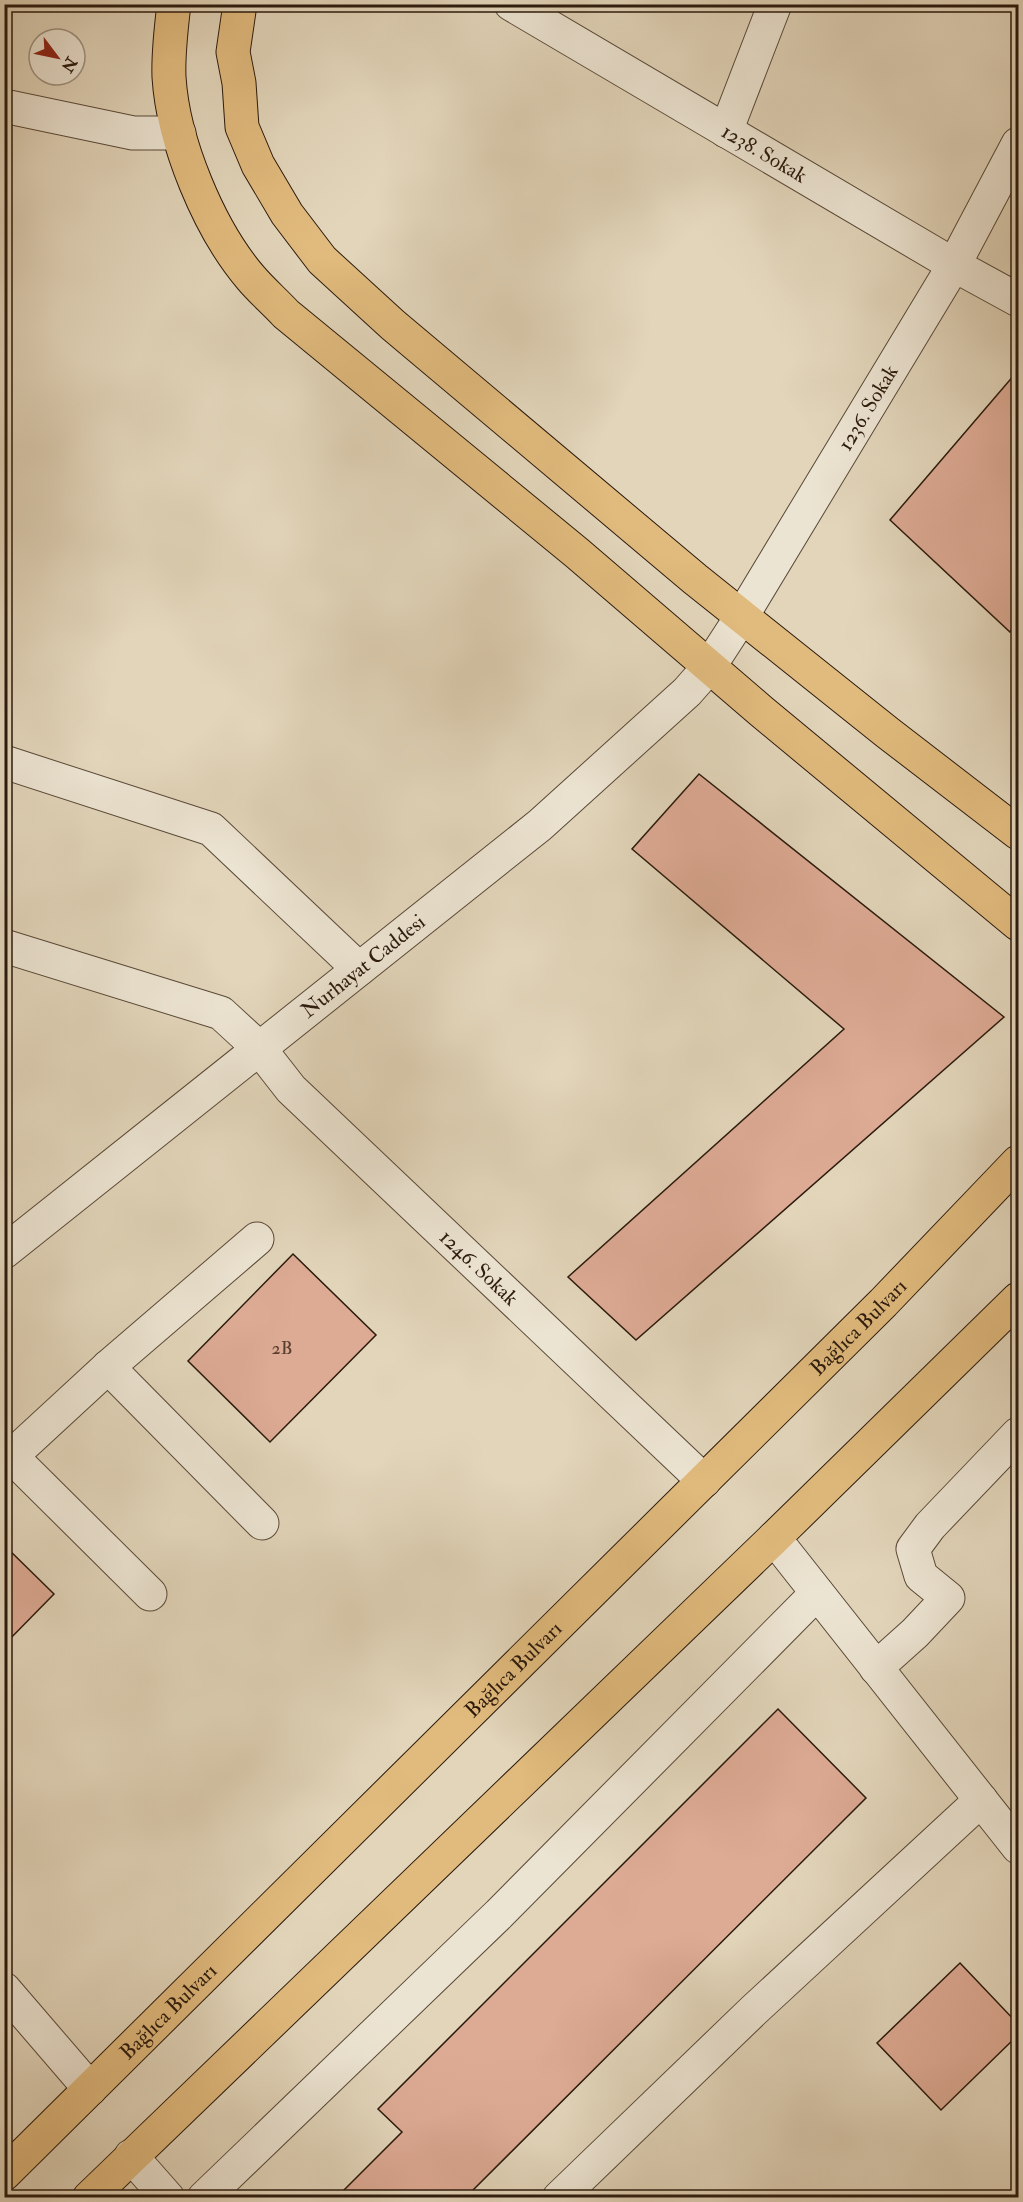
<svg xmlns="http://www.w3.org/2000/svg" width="1023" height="2202" font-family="'IM FELL Double Pica',serif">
<rect width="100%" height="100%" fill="#e2d5ba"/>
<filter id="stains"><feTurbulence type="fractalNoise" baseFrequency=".00333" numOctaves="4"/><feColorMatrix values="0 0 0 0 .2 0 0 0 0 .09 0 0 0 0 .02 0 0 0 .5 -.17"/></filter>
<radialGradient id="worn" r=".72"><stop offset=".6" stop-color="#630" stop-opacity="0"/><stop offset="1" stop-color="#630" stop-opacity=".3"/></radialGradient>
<path fill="#ddaa94" stroke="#2b1a0d" stroke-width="1.5" d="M1015,374L1018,376V620L1010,632L890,520Z
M699,774L1004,1017L636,1340L568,1277L844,1029L632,849Z
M293,1254L376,1335L270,1442L188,1361Z
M4,1545L54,1594L4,1645Z
M778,1709L866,1798L465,2198H336L402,2132L378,2109Z
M960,1963L1018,2024V2035L941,2110L877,2043Z"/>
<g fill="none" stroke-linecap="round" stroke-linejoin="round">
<g stroke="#594938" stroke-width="35">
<g id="minor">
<path id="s1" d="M511,4L954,265L1018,300"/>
<path d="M4,106L133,133H179"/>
<path d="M726,131L775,4"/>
<path d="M4,762L211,829L359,969"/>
<path id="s2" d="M4,946L221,1013L259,1048L291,1089L704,1481"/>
<path id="s3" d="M4,1252L540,825L687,692L709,667L742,616L954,265L1018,144"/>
<path d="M108,1367L262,1523"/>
<path d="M12,1457L150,1594"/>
<path d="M4,1463L108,1367L257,1239"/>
<path d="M774,1538L1018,1847"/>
<path d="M876,1668L915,1633L948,1598L921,1576L913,1549L930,1526L1018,1434"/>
<path d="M4,1989L90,2089"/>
<path d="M131,2156L168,2198"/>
<path d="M204,2198L499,1914L817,1593"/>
<path d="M559,2198L754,2010L981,1800"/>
</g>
</g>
<g stroke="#2b1a0d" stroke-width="35">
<g id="major">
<path d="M174,4C171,29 168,53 169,77C173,142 209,229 251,278C262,291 275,302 286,314L577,553L761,711L1018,924"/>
<path d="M240,4L233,52L239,83L242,127L258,165L287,214L322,260L393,325L695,579L888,733L1018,833"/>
<path id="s4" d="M4,2174L883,1303L1018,1162"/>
<path d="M89,2198L774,1538L1018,1299"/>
</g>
</g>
<use href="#minor" stroke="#ece4d2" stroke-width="33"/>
<use href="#major" stroke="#e1ba7d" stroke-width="33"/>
</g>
<g text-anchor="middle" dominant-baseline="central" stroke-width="6" stroke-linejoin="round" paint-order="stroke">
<g font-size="18" fill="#583e2f">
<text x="282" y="1348">2B</text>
</g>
<g font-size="21" fill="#2b1a0d" stroke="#ece4d2">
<text stroke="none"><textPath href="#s1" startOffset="294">1238. Sokak</textPath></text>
<text stroke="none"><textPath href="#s3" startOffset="1221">1236. Sokak</textPath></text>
<text stroke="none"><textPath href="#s3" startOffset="459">Nurhayat Caddesi</textPath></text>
<text stroke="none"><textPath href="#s2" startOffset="590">1246. Sokak</textPath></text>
<text stroke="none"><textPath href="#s4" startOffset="1203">Bağlıca Bulvarı</textPath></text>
<text stroke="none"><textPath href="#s4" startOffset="717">Bağlıca Bulvarı</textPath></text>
<text stroke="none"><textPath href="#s4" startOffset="231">Bağlıca Bulvarı</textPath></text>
</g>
</g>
<rect width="1023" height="2202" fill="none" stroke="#e2d5ba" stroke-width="24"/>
<rect x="6" y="6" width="1011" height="2190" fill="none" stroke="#2b1a0d" stroke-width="3"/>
<rect x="12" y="12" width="999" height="2178" fill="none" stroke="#2b1a0d" stroke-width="1.5"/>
<g transform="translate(57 57) rotate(122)"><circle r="28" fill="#ece4d2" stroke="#9f9383" stroke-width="1.5"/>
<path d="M0-4.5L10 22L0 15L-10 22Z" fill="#8f2418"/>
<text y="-9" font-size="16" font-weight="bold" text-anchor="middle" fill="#2b1a0d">N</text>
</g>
<rect width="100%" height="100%" filter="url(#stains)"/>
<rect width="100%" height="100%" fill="url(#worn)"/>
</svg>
